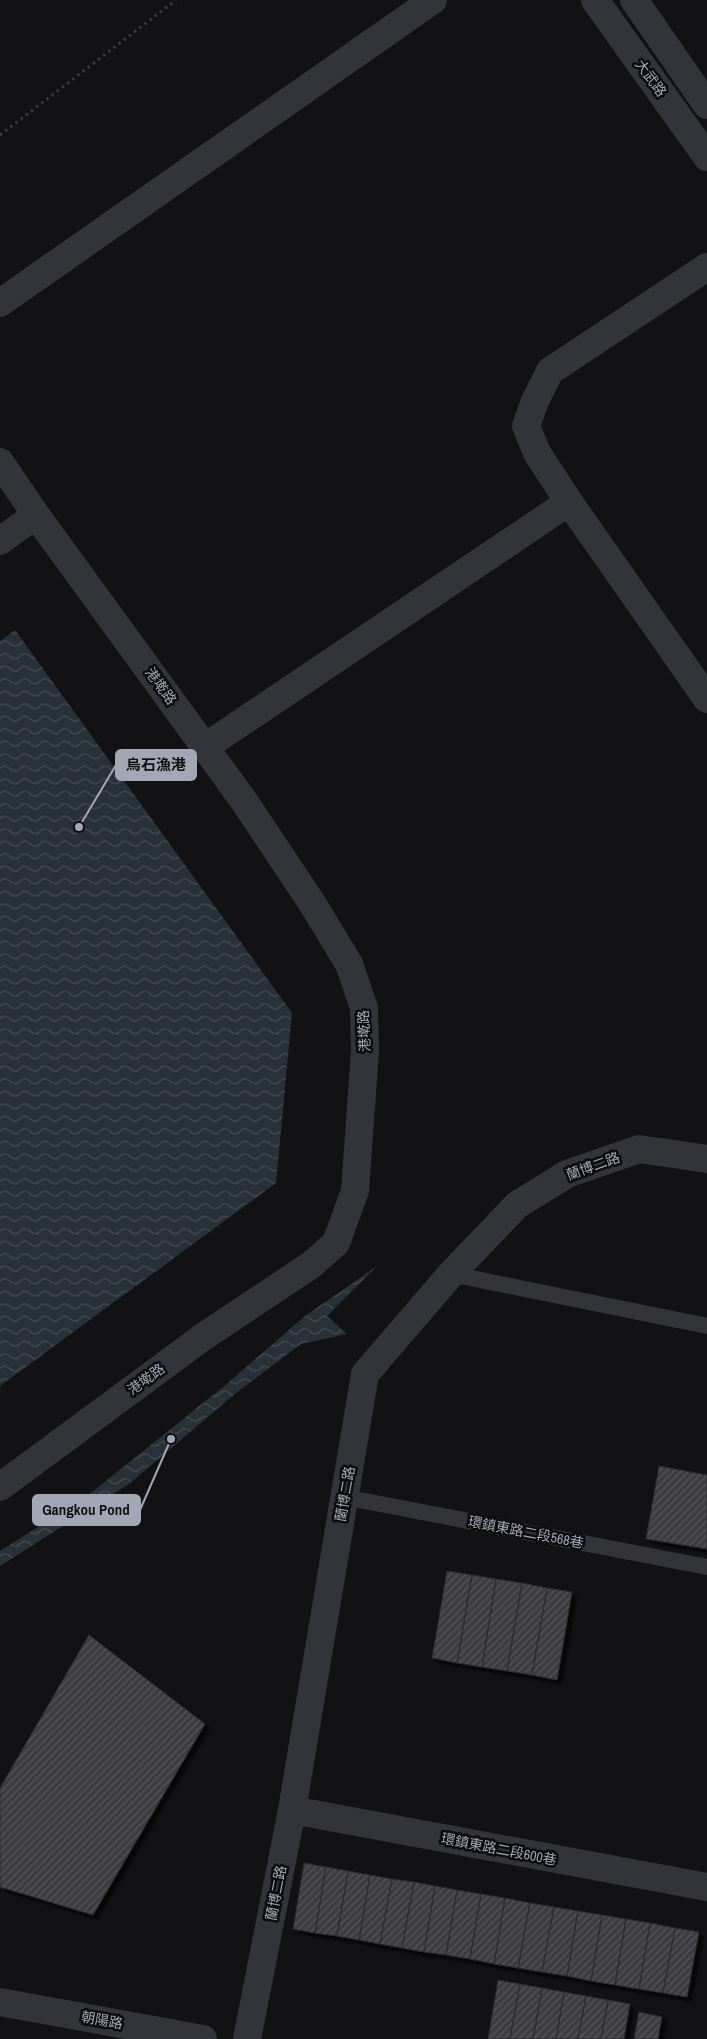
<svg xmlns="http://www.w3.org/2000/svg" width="707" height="2039" font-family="'Archivo Narrow','Noto Sans TC',sans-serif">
<defs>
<pattern id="water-waves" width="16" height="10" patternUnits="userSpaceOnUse" patternTransform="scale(1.25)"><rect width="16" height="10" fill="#283038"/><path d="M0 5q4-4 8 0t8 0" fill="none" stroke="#444b53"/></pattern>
<pattern id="building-hatch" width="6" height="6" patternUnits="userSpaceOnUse" patternTransform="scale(1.25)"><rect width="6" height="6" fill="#3c3c41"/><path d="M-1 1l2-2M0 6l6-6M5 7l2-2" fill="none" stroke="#55555a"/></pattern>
<filter id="shadow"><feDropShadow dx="4.5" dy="4.5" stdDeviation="1" flood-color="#0009"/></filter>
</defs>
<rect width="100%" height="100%" fill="#121214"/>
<path fill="url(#water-waves)" d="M15,630L292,1013L276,1183L0,1386V641Z
M377,1266L327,1316L347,1334L301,1344L236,1393L129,1484L0,1566V1551L87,1496L223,1387L305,1316Z"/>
<path fill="url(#building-hatch)" stroke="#2c2c30" filter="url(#shadow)" d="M659,1466L707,1475V1549L646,1539Z
M447,1571L472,1575L457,1663L432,1658Z
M472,1575L496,1579L482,1667L457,1663Z
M496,1579L522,1583L507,1671L482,1667Z
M522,1583L547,1588L532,1675L507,1671Z
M547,1588L572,1592L557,1680L532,1675Z
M89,1635L205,1724L93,1915L0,1887V1788Z
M304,1863L326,1867L315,1933L293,1929Z
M326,1867L348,1871L337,1936L315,1933Z
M348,1871L370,1875L359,1940L337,1936Z
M370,1875L392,1879L380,1944L359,1940Z
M392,1879L414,1882L402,1948L380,1944Z
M414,1882L435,1886L424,1952L402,1948Z
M435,1886L457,1890L446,1955L424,1952Z
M457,1890L481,1894L470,1959L446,1955Z
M481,1894L505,1898L494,1964L470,1959Z
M505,1898L530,1903L518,1968L494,1964Z
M530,1903L554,1907L542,1972L518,1968Z
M554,1907L578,1911L567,1976L542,1972Z
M578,1911L602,1915L591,1981L567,1976Z
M602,1915L626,1919L615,1985L591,1981Z
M626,1919L650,1923L639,1989L615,1985Z
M650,1923L675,1928L663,1993L639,1989Z
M675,1928L699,1932L687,1997L663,1993Z
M498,1980L520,1984L510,2039H488Z
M520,1984L542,1988L533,2039H510Z
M542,1988L564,1992L556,2039H533Z
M564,1992L586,1996L578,2039H556Z
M586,1996L608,2000L601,2039H578Z
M608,2000L630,2004L624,2039H601Z
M639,2012L662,2017L658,2039H634Z"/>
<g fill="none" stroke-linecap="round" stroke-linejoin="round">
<path stroke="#393a40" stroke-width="3" stroke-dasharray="2.5 4" stroke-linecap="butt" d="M0,135L176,0"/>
<path stroke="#333439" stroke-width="16" d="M451,1274L707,1326
M344,1497L707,1567"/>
<path stroke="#333439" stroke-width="28" d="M595,0L707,157
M634,0L707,105
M707,267L550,371L535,401L526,426L537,453L569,502L707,699
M0,303L433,0
M0,462L36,515L244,801L312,903L349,964L364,1008L365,1051L355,1191L336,1243L311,1265L203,1337L0,1487
M0,541L36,515
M205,747L569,502
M292,1810L707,1887
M0,2002L203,2039
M247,2039L292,1810L365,1374L451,1274L517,1205L567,1174L639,1149L707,1159"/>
</g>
<g text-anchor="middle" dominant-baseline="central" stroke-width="5" stroke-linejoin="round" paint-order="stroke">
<g font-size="14" fill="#a3a7b5" stroke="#0d0d0f">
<text transform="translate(651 78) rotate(54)">大武路</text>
<text transform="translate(161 686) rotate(54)">港墘路</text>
<text transform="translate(364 1031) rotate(-93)">港墘路</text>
<text transform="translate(593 1166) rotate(-20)">蘭博二路</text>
<text transform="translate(146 1379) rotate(-36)">港墘路</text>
<text transform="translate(345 1494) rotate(-80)">蘭博二路</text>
<text transform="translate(526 1532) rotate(11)">環鎮東路二段568巷</text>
<text transform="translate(499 1849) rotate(11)">環鎮東路二段600巷</text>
<text transform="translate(276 1893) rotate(-79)">蘭博二路</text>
<text transform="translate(102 2020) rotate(10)">朝陽路</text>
</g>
</g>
<path fill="none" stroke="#a3a7b5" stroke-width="2" d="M79 827L116 765M171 1439L140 1510"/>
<g fill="#a3a7b5" stroke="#0d0d0f" stroke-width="2">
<circle cx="79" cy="827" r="5"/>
<circle cx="171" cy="1439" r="5"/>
</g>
<g fill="#a3a7b5" stroke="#a3a7b5" stroke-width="2">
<rect x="116" y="750" width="80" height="30" rx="5"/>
<rect x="33" y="1495" width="107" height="30" rx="5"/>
</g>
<g font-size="15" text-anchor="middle" font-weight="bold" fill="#111">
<text x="156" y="770">烏石漁港</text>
<text x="86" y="1515">Gangkou Pond</text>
</g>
</svg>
